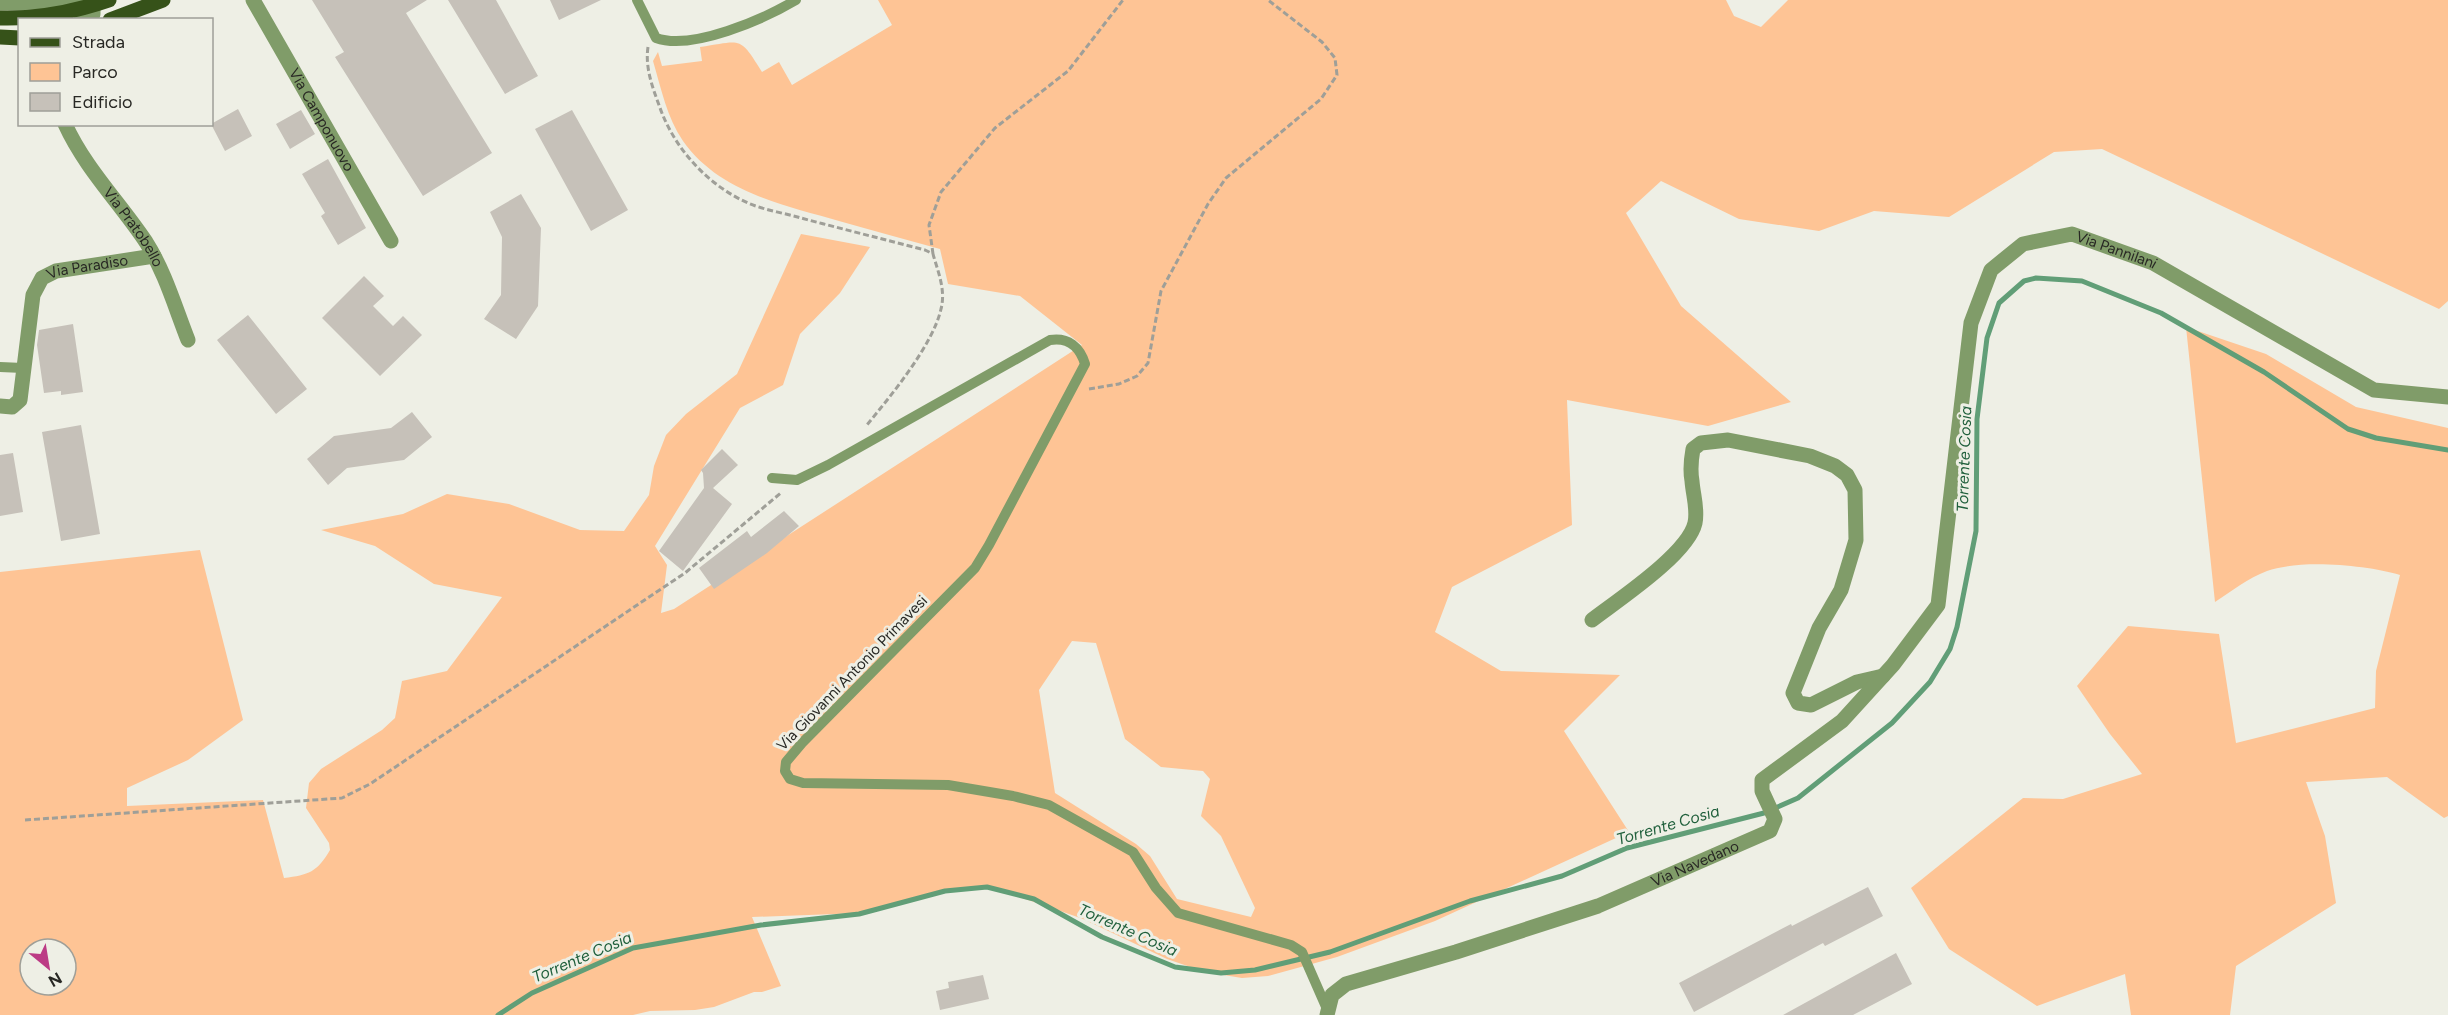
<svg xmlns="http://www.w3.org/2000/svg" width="2448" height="1015" font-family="Figtree,sans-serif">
<rect width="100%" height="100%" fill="#eeefe5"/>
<path fill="#fec495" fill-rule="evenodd" d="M878,0H1726L1734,16L1761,27L1788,0H2448V301L2439,309L2102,149L2054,152L1949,217L1874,211L1819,231L1739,219L1661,181L1626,213L1681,306L1791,402L1708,426L1567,400L1572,525L1452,587L1435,632L1501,671L1620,675L1564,731L1629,832L1435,921L1337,957L1268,976L1242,978L1205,972L1167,959L1083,919L1052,908L998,890L969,887L935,892L862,913L752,917L781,986L762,992H754L714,1007L695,1010L650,1011L633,1015H0V572L200,550L243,720L188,760L127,788V806L263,800L284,878C309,875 317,872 330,850L329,843L306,808L309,783L321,769L382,730L395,718L402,681L447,671L502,597L434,584L375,546L321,530L403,514L447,494L509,504L580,530L624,531L649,495L654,466L666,435L686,414L737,374L801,234L870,247L840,293L800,334L783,385L740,408L655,546L667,565L661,613L674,609L1082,345L1020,296L948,284L940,249C906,240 872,230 839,221C783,205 719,192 683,141C667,118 661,88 653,61L658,52L662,66L702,61L700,47C742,41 739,35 762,72L779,62L792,85L892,25ZM1072,641L1096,643L1125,739L1161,767L1203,771L1210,779L1201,816L1221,836L1255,908L1251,917L1177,899L1150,856L1136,844L1055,793L1039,690ZM30,949H66V985H30Z
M2186,327L2266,354L2356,407L2448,428V816L2444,818L2387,777L2306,782L2325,836L2336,903L2236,966L2230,1015H2131L2125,974L2037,1006L1949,949L1911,888L2023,798L2063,799L2142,774L2110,734L2077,686L2128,626L2219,634L2236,743L2375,708L2376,671L2400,575C2366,565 2300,559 2267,571C2248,578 2232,591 2215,602Z"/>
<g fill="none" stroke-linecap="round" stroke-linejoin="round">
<path stroke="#619e77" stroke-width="5" d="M498,1015L532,993L633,948L761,925L859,914L945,891L987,887L1034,899L1102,937L1175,967L1221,973L1255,970L1330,952L1470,901L1562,876L1627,848L1764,813L1798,798L1892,723L1930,682L1950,649L1957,627L1976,531L1977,419L1987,338L1999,303L2024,281L2036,278L2082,281L2161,313L2264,372L2348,429L2376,438L2448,450"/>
</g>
<path fill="#c6c1b9" d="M312,0H427L406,13L492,153L423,196L335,57L344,52Z
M448,0H496L538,76L505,94Z
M550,0H601L559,20Z
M238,109L252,136L225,151L211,124Z
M301,110L315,134L290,149L276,124Z
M572,110L628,210L591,231L535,129Z
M328,159L366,228L338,245L321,216L325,213L302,174Z
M521,194L541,228L538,306L516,339L484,319L501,295L502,237L490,212Z
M364,276L384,296L373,306L393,326L403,316L422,335L380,376L322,318Z
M248,315L307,389L276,414L217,340Z
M73,324L83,392L61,395V391L44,393L37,345L39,330Z
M412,412L432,437L404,460L347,468L328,485L307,459L334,436L391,428Z
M81,425L100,534L61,541L42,432Z
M722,449L738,465L713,488L732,504L683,571L659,551L704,488L703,473L701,470Z
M13,453L23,512L0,516V455Z
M784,511L799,526L767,553L714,589L699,568L747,531L751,537Z
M1868,887L1883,916L1825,946L1823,943L1694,1012L1679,983L1791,924L1792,926Z
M1896,953L1912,984L1853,1015H1783Z
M983,975L989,999L940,1010L936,991L949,988L948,982Z"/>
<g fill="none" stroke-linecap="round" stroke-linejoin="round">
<path stroke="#9f9f98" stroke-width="3" stroke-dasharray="6 3" stroke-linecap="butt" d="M648,47C645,67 652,86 659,105C673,147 707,185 748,203C764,210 784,213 801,218C842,229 883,239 925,250L933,254C938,272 946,290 941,309C933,345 890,397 866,426
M933,254L929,225L941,192L995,128L1068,71L1123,0
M1089,389L1119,384L1137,376L1148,363L1161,291L1208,204L1226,178L1321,99L1337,75L1335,58L1322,42L1268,0
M25,820L342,798L370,784L685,573L782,492"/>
<path stroke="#809c69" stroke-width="10" d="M637,0L656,38C692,51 764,19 796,0
M0,367L23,368
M772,478L797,480L828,465L1050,340C1068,337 1080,347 1085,364L989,545L975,568L802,743L786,762L785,771L790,779L803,783L948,785L1013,796L1049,805L1133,852L1156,888L1178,913L1291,945L1302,952L1327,1009"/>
<g stroke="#809c69" stroke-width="15">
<path id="s1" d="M253,0L391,241"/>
<path d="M0,3L100,1"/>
<path d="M81,20L93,14V6"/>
<path id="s2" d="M65,124C85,168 120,203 146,242C165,272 175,307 188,340"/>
<path id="s3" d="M0,406L12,407L20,400L33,295L42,278L56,271L154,256"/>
<path d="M1592,620C1618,600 1688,554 1695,523C1698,509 1693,495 1692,481C1690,470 1691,460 1693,449L1701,443L1728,440L1810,456L1835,466L1847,475L1855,490L1856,540L1841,590L1819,628L1793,693L1798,703L1811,705L1857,682L1883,676"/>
<path id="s4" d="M1327,1015L1332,995L1346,984L1456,952L1598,906L1770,831L1775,819L1762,791V780L1842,721L1893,665L1938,605L1971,323L1991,270L2023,244L2072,234L2153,263L2374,390L2448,397"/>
</g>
<path stroke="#365219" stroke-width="15" d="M0,18C37,19 74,12 109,0
M110,20L163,0
M0,37L20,38"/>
</g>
<g text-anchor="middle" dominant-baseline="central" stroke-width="6" stroke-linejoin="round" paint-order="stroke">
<g font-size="15" fill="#282824" stroke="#eeefe5">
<text stroke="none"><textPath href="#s1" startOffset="138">Via Camponuovo</textPath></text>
<text stroke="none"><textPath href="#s2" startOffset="124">Via Pratobello</textPath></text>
<text stroke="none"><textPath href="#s4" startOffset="1274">Via Pannilani</textPath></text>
<text stroke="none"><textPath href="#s3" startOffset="195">Via Paradiso</textPath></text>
<text transform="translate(852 673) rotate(-46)">Via Giovanni Antonio Primavesi</text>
<text stroke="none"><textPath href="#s4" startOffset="408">Via Navedano</textPath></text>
</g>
<g font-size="16" font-style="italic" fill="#1f5f3b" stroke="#eeefe5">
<text transform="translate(1964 459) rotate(-88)">Torrente Cosia</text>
<text transform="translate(1668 825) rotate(-16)">Torrente Cosia</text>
<text transform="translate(1128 930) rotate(24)">Torrente Cosia</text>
<text transform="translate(582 957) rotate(-23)">Torrente Cosia</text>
</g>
</g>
<rect x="18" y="18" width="195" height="108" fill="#eeefe5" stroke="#9f9f98" stroke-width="1.5"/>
<rect x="30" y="38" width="30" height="9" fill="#365219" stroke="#9f9f98" stroke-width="1.5"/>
<text x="72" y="48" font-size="18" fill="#282824">Strada</text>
<rect x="30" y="63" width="30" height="18" fill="#fec495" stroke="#9f9f98" stroke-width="1.5"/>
<text x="72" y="78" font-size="18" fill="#282824">Parco</text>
<rect x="30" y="93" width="30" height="18" fill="#c6c1b9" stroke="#9f9f98" stroke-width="1.5"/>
<text x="72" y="108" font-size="18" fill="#282824">Edificio</text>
<g transform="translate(48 967) rotate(150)"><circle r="28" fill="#eeefe5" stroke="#9f9f98" stroke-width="1.5"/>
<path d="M0-4.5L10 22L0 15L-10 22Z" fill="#bc3b85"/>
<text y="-9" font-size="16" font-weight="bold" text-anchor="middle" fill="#282824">N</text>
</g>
</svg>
